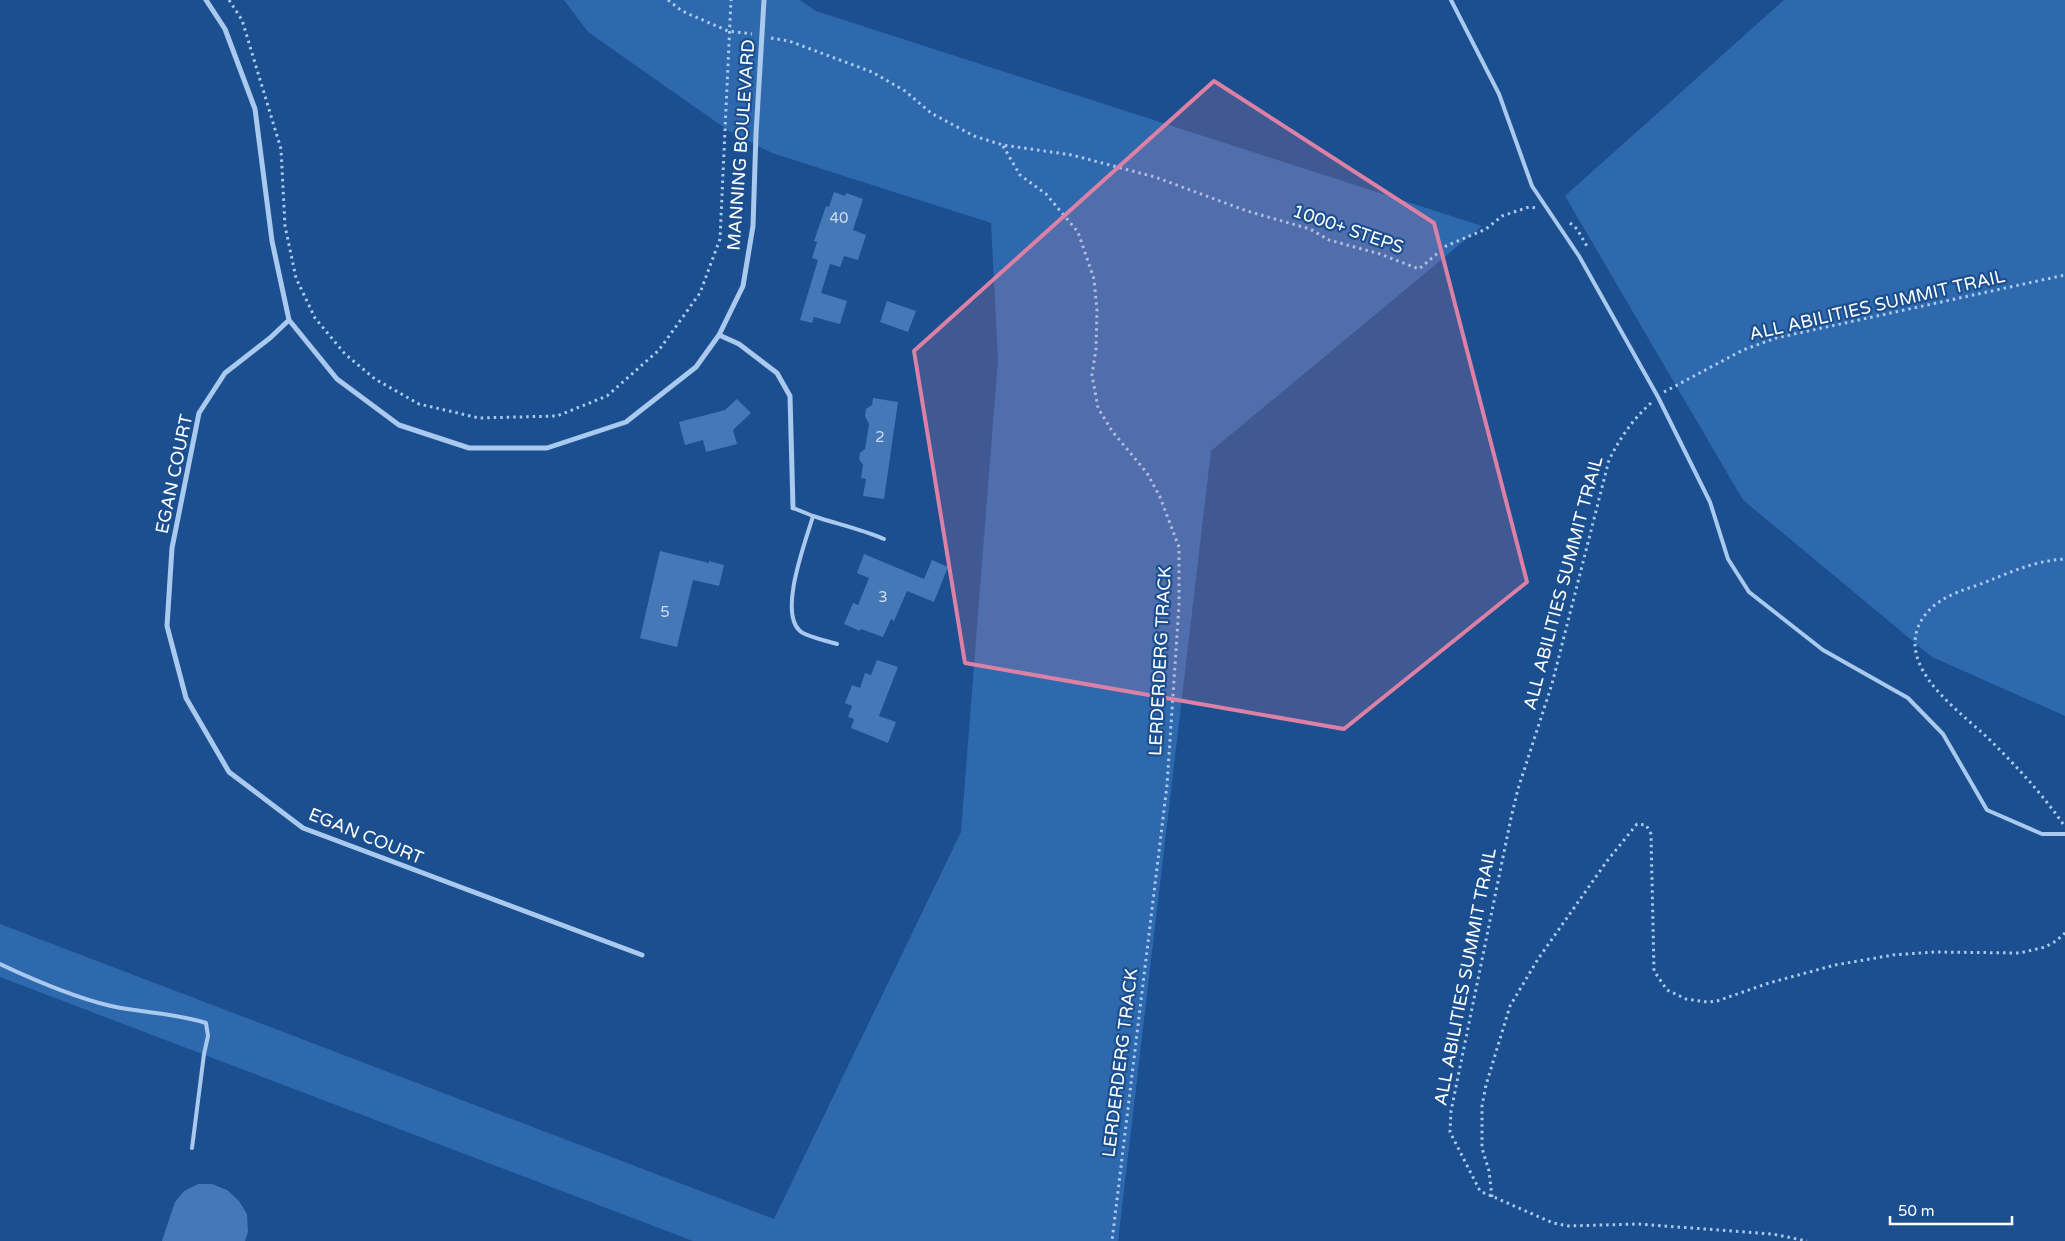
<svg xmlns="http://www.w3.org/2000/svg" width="2065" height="1241" font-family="'Varela Round',sans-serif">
<rect width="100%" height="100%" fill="#1b4f8f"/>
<path fill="#2e69ad" d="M564,0H800L816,11L1482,226L1211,451L1118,1241H693L0,977V924L774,1219L961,832L998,359L991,223L772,153L729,131L588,32Z
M1784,0H2065V716L1932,657L1743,500L1565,196Z"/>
<path fill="#4478b7" d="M834,192L845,196L846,193L863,199L853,230L866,235L858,260L844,256L840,267L830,264L821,293L847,301L840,324L814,317L812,323L800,320L818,260L812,258L817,242L814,241L826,206L829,207Z
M887,301L916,311L908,332L880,322Z
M873,398L898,402L884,499L863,496L866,479L861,478L863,465L859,459L860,453L865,449L869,424L865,416L866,409L872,405Z
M737,399L751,413L733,430L737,444L706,452L703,440L685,445L679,422L725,410Z
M660,551L709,563V561L724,565L719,586L693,580L677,647L640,638Z
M864,554L924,579L932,560L948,567L934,602L907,591L894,621L891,619L883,637L861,629L860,631L844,624L853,603L858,605L869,578L857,573Z
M877,660L898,667L879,716L896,722L888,743L851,728L854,719L848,717L852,706L845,703L852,685L860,688L865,673L871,675Z
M198,1184H212L227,1190L239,1201L247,1214L248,1232L245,1241H162L175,1202L184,1191Z"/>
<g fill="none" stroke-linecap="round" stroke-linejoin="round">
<path stroke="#a9c9ee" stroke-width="3" stroke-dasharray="2.5 4" stroke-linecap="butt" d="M229,0L242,20L281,149L285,226L296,278L315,318L345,354L375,379L419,404L479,418L557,416L607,396L659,350L700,293L720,239L731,0
M668,0L682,11L728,31L752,34
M771,38L789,41L872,72L905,91L931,113L974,136L1003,145L1072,155L1155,177L1247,211L1310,229L1329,240L1380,254L1419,269L1446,246L1486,229L1502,216L1529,207L1536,208
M1003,146L1020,175L1046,194L1078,232L1094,279L1097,311L1096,349L1092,375L1098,408L1112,431L1147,473L1160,497L1179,547V605L1167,785L1112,1241
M1570,223L1577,229L1588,248
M1664,392L1743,350L1776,338L2065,275
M1651,403C1633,419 1620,438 1609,460L1552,684L1518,789L1511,818L1451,1111L1450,1132L1480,1191L1553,1223L1569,1226L1638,1224L1772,1234L1807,1241
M2063,824C2043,795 2019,769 1994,744C1967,716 1903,676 1917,630C1926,604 1950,594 1975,586C2006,575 2030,561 2065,559
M1492,1197L1489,1171L1482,1148V1106L1486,1085L1510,1006L1538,959L1607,861L1637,824L1646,825L1651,834L1654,971L1667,990L1686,999L1707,1002L1717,1001L1769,983L1835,965L1893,955L1934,952L2020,953L2045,947L2056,941L2065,933"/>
<path stroke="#a9c9ee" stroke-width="4" d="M1451,0L1499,94L1532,186L1579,256L1658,397L1710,502L1728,559L1749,592L1823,650L1908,698L1943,734L1987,810L2042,834H2065
M793,508L813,516C806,541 778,612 800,631C807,637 828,641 837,644
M813,516C837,524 861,529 884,539
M0,964C36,981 73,997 111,1006C143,1013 175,1013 206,1023L208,1036L204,1054L192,1148"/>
<path stroke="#a9c9ee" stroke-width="5" d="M206,0L225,29L255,109L272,241L289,320L337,379L399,425L469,448H547L626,422L696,367L719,335L743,286L753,226L756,134L764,0
M289,320L270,338L225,373L199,413L172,548L167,626L186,698L229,772L303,828L642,955
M719,335L739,344L777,373L790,396L793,508"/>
</g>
<path fill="#dd80a5" fill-opacity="0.2" stroke="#dd80a5" stroke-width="4" stroke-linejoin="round" d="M1214,81L1434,223L1527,582L1344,729L965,663L914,351Z"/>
<g text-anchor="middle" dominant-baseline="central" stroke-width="4.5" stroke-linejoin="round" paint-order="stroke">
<g font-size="15" fill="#d0dded">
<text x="839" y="218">40</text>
<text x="880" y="437">2</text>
<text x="883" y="597">3</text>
<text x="665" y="612">5</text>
</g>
<g font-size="18" fill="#fff" stroke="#1b4f8f">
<text transform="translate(741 145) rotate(-86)">MANNING BOULEVARD</text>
<text transform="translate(1348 229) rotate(19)">1000+ STEPS</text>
<text transform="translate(1877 305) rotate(-13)">ALL ABILITIES SUMMIT TRAIL</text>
<text transform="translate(174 474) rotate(-78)">EGAN COURT</text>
<text transform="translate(1563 583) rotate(-75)">ALL ABILITIES SUMMIT TRAIL</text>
<text transform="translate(1160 661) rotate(-87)">LERDERDERG TRACK</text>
<text transform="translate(366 836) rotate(22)">EGAN COURT</text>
<text transform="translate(1465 977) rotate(-79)">ALL ABILITIES SUMMIT TRAIL</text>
<text transform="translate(1120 1063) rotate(-83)">LERDERDERG TRACK</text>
</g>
</g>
<path d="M1890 1216v8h122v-8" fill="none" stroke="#ffffff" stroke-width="2.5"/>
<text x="1898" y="1216" font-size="15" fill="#ffffff" stroke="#1b4f8f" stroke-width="4" paint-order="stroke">50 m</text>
</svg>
